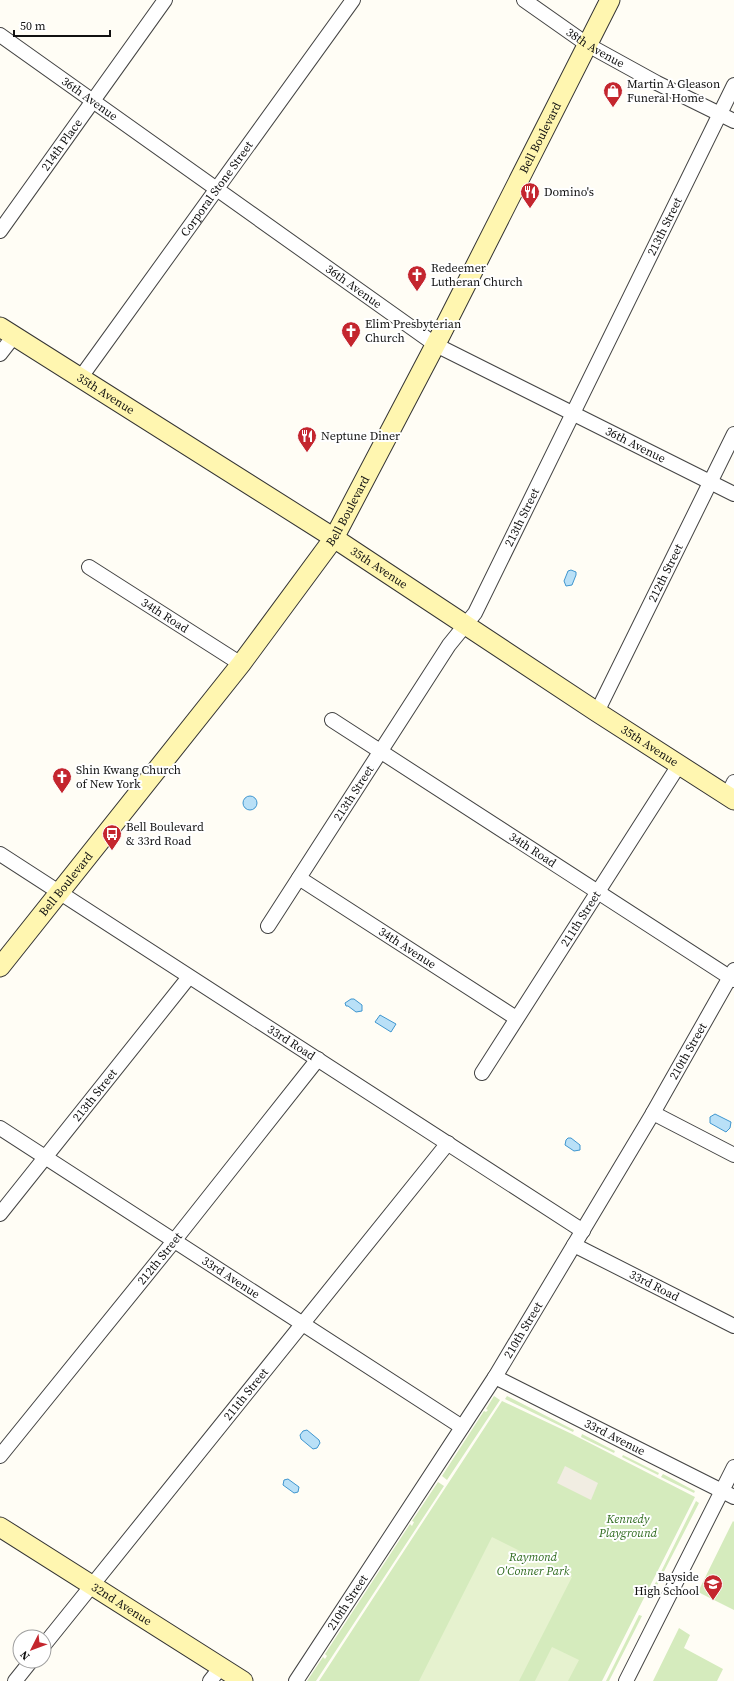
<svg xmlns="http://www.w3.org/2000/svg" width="734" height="1681" font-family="'Source Serif 4',serif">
<rect width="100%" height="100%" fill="#fffdf5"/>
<path fill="#d5ebbd" d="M494,1396L500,1400L447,1480L442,1476L484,1411L486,1412L488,1410L486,1409Z
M507,1396L574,1430L573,1432L505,1399Z
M502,1401L572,1434L695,1497L602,1681H319Z
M582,1434L615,1451L614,1453L581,1437Z
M623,1455L659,1473L658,1475L622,1457Z
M663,1474L695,1491L694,1493L661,1477Z
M438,1482L444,1486L316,1681H307L323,1657L325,1659L327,1656L325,1654L410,1524L412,1526L414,1522L412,1521Z
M696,1501L699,1503L651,1597L649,1596Z
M733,1521L734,1522V1610L698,1592Z
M639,1615L642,1616L609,1681H606Z
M679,1628L690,1635L684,1648L723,1669L717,1681H653Z"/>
<path fill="#e6f2cf" d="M492,1537L572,1577L519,1681H419Z
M552,1647L579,1660L568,1681H535Z"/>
<path fill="#f1ede2" d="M565,1466L598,1483L591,1500L557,1483Z"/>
<path fill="#b9e0f7" stroke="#3f96cf" d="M571,570L576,572V575L572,585L566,586L564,581L568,571Z
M243 803a7 7 0 1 1 14 0a7 7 0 1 1-14 0Z
M351,999H354L362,1005V1011L356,1012L348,1006H346L345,1003Z
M380,1015L396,1024L391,1032L375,1022Z
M715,1114L731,1122L730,1128L726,1132L710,1123V1117Z
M568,1138H571L580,1145V1150L574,1151L565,1145L566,1140Z
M307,1430L319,1440L320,1443L317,1448L313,1449L301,1439L300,1435L303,1431Z
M288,1479L299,1487L298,1492L294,1493L283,1485L284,1480Z"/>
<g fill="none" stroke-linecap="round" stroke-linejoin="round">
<g stroke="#444" stroke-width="16">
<g id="street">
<path id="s1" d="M524,0L588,45L657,83L734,121"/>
<path id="s2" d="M0,35L436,345L734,494"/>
<path id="s3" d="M0,231L165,0"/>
<path d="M0,354L14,336"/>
<path id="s4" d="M81,377L353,0"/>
<path id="s5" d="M89,567L241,664"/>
<path id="s6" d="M597,712L734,434"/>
<path id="s7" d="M332,720L734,980"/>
<path d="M727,796L734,782"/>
<path id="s8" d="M0,854L583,1231"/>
<path id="s9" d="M299,878L516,1018"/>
<path id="s10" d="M268,926L449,645L475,613L734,85"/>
<path id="s11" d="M482,1073L679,765"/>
<path d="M653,1113L734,1155"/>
<path id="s12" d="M0,1128L462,1427"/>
<path id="s13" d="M0,1214L189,977"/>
<path id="s14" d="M574,1245L734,1326"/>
<path id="s15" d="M495,1377L734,1497"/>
<path id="s16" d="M0,1456L174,1241L318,1059"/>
<path id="s17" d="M44,1645L448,1143"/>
<path d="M15,1681L31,1661"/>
<path d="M210,1681L221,1667"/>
<path id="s18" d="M296,1681L495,1377L653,1113L734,970"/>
<path d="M626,1681L734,1467"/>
</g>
</g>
<g stroke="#333" stroke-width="21">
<g id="secondary">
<path id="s19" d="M0,327L334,538L597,712L734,800"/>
<path id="s20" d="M0,967L241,664L334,538L441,334L610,0"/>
<path id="s21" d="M0,1527L243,1681"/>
</g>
</g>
<use href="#street" stroke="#fff" stroke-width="14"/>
<use href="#secondary" stroke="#fff6b0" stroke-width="19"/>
</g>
<defs>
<g id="shop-pin" transform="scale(1)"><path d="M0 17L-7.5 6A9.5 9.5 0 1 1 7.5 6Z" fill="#c4262e" stroke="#fff"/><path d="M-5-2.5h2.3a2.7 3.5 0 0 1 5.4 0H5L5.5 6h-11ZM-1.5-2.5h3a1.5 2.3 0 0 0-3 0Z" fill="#fff"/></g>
<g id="restaurant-pin" transform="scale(1)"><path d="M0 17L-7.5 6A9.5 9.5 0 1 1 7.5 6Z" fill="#c4262e" stroke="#fff"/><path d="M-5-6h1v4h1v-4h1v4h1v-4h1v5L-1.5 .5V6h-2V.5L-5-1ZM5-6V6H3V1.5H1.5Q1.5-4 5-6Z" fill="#fff"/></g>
<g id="church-pin" transform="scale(1)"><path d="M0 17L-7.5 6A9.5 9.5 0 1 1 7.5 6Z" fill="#c4262e" stroke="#fff"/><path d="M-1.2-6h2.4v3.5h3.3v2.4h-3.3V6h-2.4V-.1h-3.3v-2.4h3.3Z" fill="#fff"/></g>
<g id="bus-pin" transform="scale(1)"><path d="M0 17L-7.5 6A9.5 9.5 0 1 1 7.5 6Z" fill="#c4262e" stroke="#fff"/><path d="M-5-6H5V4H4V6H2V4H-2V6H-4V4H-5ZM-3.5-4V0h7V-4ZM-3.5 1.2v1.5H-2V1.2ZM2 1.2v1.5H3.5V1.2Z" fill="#fff"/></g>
<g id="school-pin" transform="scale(1)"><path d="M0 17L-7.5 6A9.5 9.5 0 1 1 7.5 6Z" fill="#c4262e" stroke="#fff"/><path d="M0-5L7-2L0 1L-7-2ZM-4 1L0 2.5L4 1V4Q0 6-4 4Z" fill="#fff"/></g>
</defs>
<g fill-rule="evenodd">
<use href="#shop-pin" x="613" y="91"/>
<use href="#restaurant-pin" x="530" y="192"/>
<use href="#church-pin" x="417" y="275"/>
<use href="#church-pin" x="351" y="331"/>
<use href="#restaurant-pin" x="307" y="436"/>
<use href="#church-pin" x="62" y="777"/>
<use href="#bus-pin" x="112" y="834"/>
<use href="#school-pin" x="713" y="1584"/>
</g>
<g text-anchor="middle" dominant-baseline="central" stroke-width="4" stroke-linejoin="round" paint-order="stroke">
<g font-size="12" fill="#111" stroke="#fff">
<text stroke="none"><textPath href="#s1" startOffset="86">38th Avenue</textPath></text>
<text stroke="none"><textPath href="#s2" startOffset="110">36th Avenue</textPath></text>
<text stroke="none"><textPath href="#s20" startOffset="994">Bell Boulevard</textPath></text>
<text stroke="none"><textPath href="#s3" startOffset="106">214th Place</textPath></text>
<text stroke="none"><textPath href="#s4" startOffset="232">Corporal Stone Street</textPath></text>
<text stroke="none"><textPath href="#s10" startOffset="806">213th Street</textPath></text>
<text stroke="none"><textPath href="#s2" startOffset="434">36th Avenue</textPath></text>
<text stroke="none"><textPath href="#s19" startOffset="125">35th Avenue</textPath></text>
<text stroke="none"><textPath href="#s2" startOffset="758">36th Avenue</textPath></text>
<text stroke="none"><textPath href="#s20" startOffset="574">Bell Boulevard</textPath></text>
<text stroke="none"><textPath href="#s10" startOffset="482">213th Street</textPath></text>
<text stroke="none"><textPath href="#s19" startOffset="449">35th Avenue</textPath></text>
<text stroke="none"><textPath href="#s6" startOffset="155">212th Street</textPath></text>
<text stroke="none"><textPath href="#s5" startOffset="90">34th Road</textPath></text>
<text stroke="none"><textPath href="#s19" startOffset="773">35th Avenue</textPath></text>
<text stroke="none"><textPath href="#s10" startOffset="158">213th Street</textPath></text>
<text stroke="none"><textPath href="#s7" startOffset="239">34th Road</textPath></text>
<text stroke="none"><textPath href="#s20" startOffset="106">Bell Boulevard</textPath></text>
<text stroke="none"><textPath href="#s11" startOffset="183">211th Street</textPath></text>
<text stroke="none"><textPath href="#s9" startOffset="129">34th Avenue</textPath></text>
<text stroke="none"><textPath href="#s8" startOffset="347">33rd Road</textPath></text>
<text stroke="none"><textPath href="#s18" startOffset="742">210th Street</textPath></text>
<text stroke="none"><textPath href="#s13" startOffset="152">213th Street</textPath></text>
<text stroke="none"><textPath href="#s16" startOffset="254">212th Street</textPath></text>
<text stroke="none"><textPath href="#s12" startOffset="275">33rd Avenue</textPath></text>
<text stroke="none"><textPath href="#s14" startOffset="90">33rd Road</textPath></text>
<text stroke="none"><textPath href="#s18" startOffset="418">210th Street</textPath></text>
<text stroke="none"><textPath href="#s17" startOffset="322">211th Street</textPath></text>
<text stroke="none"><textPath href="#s15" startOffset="134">33rd Avenue</textPath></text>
<text stroke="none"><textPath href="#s18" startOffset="94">210th Street</textPath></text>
<text stroke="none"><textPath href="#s21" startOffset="144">32nd Avenue</textPath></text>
</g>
<g font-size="12" fill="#111" stroke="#fff" text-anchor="start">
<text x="627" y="84">Martin A Gleason<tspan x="627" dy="14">Funeral Home</tspan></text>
<text x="544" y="192">Domino's</text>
<text x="431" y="268">Redeemer<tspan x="431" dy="14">Lutheran Church</tspan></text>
<text x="365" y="324">Elim Presbyterian<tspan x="365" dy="14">Church</tspan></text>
<text x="321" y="436">Neptune Diner</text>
<text x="76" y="770">Shin Kwang Church<tspan x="76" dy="14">of New York</tspan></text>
<text x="126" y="827">Bell Boulevard<tspan x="126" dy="14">&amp; 33rd Road</tspan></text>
<text x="699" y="1577" text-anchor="end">Bayside<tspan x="699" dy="14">High School</tspan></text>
</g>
<g font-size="12" font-style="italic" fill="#2f6b1f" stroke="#fff">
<text x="628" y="1519">Kennedy<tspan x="628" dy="14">Playground</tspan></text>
<text x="533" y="1557">Raymond<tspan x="533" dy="14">O'Conner Park</tspan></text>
</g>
</g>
<g transform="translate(32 1649) rotate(228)"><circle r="19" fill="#ffffff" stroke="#a0a0a0"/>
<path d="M0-3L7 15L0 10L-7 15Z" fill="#c4262e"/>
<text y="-6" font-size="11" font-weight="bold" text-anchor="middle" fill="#111111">N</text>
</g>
<path d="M14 30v6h96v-6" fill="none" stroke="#111111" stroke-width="2"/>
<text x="20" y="30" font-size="12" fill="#111111" stroke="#ffffff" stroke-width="3" paint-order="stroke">50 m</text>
</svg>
